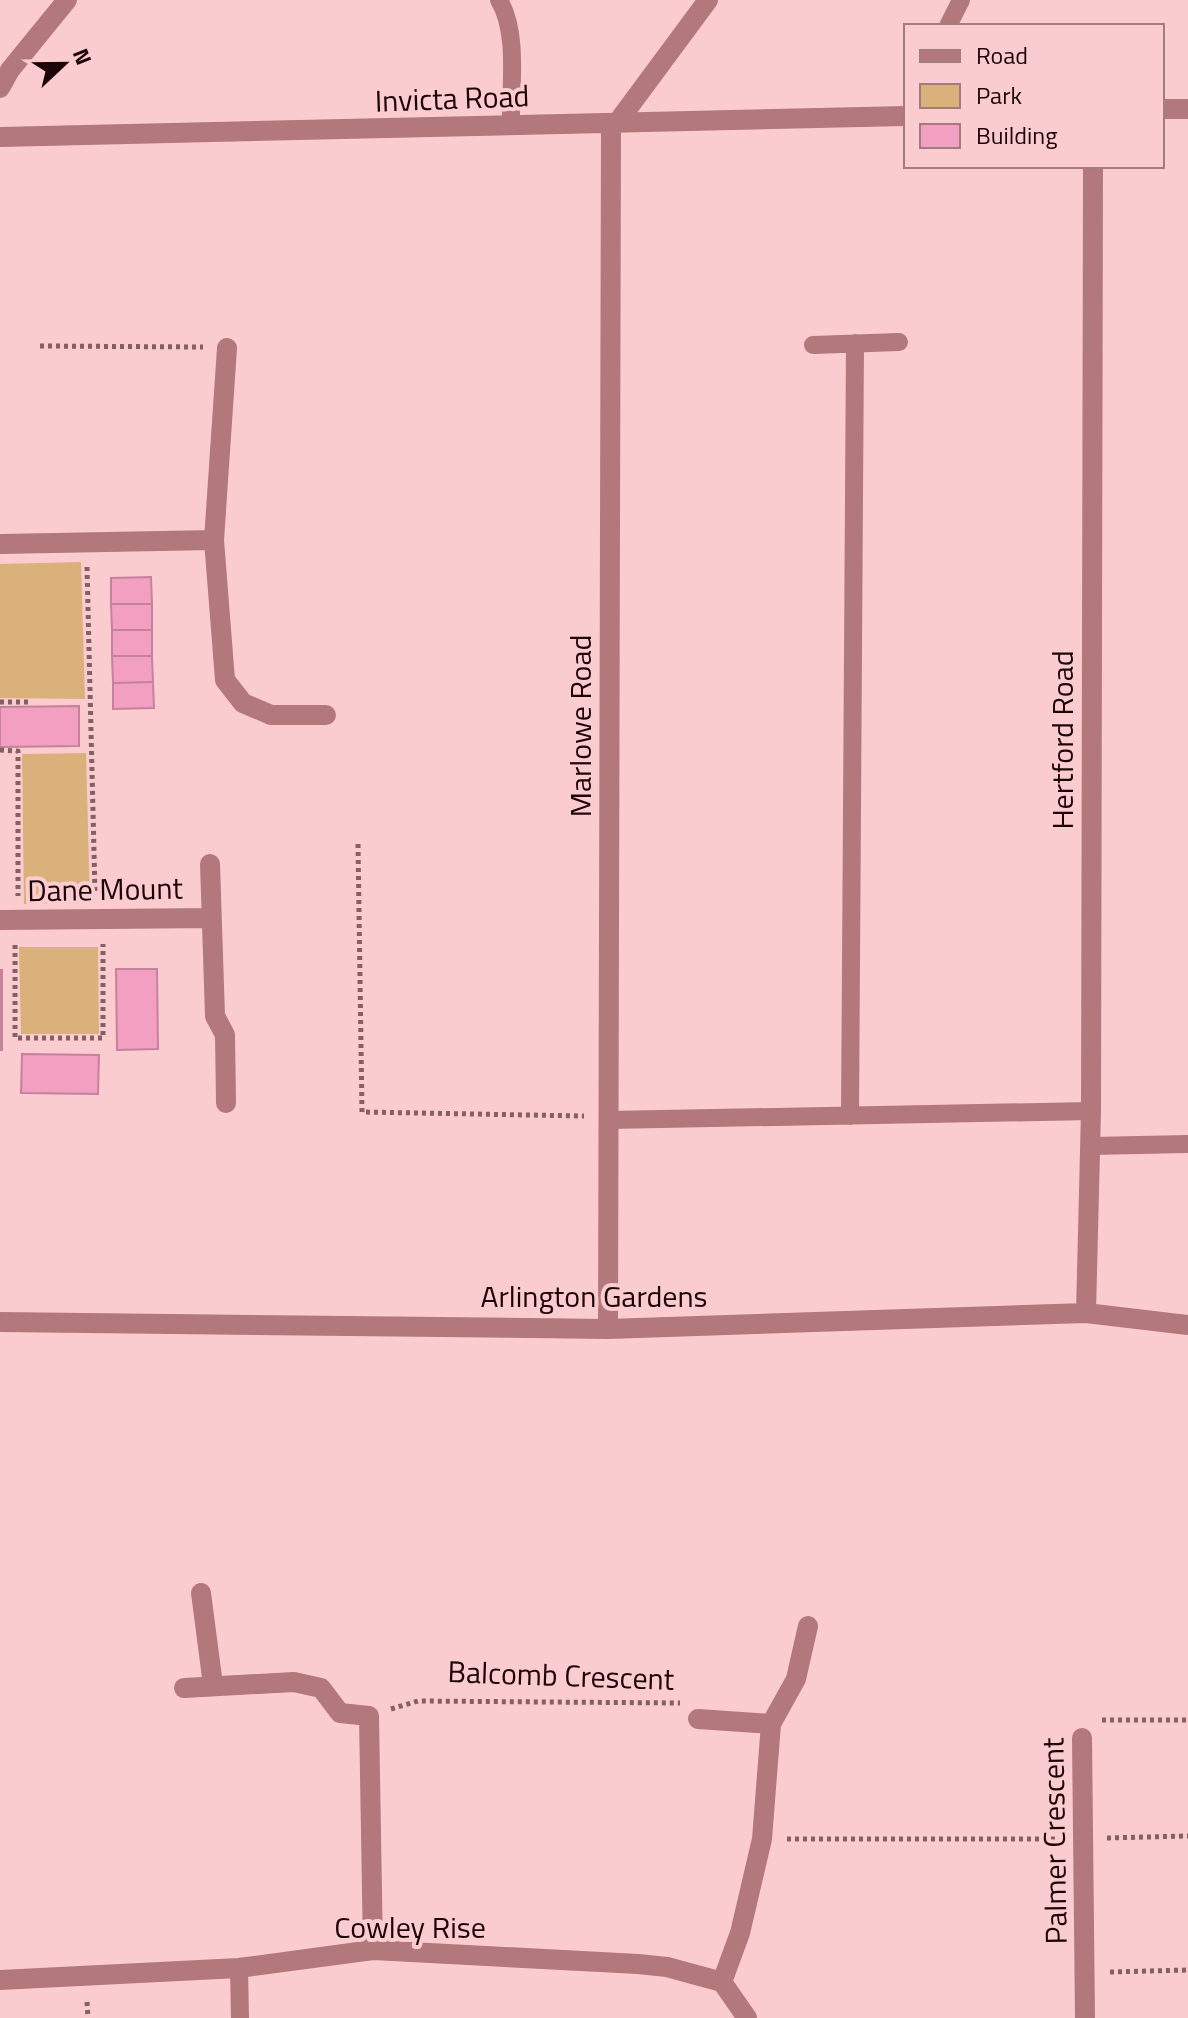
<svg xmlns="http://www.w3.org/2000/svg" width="1188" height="2018" font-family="'Titillium Web',sans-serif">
<rect width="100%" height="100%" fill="#fbcccf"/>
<path fill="#dab17b" d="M81,562L85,699L0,698V564Z
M86,753L90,902L24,904L22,754Z
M19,947H98L99,1034H21Z"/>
<path fill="#f39fc1" stroke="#c5829d" stroke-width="2" d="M151,577L152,604H111V578Z
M111,604H152V630H112Z
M112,630H152V656H112Z
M112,656H152L153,682L113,683Z
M153,682L154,708L113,709V683Z
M79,706V746L0,747V707Z
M116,969H157L158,1049L117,1050Z
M0,970H2V1050H0Z
M22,1054L99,1055L98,1094L21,1093Z"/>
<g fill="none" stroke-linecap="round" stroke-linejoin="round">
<path stroke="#836063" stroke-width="5" stroke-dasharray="4 4" stroke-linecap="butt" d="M40,346L203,347
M87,567L95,893
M0,702H29
M0,750L18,751V896
M358,844L362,1112L584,1116
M15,945V1038H103V944
M391,1709L418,1701L680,1703
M1102,1720H1188
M1107,1838L1188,1836
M787,1839H1057
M1110,1972L1188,1970
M87,2002L88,2018"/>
<path stroke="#b3787c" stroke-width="18" d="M499,0C519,34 510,87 511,126
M948,26L961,0
M813,345L899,342
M850,1116L855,343
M609,1120L1091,1111
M1090,1146L1188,1144
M239,1968L240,2018"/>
<path stroke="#b3787c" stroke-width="20" d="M0,88L10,70L67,0
M1162,109H1188
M617,123L708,0
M0,137L906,116
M227,348L214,540L225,680L243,703L271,715H326
M0,544L214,540
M210,864L215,1016L225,1035L226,1103
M0,920L211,918
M1086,1313L1091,1111L1093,166
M0,1322L608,1329L1086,1313L1188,1325
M608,1329L611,123
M201,1593L213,1685
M184,1688L294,1682L321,1688L340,1713L369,1716L373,1950
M698,1719L771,1724L762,1839L740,1933L722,1982
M771,1724L796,1679L808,1626
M1082,1738L1085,2018
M0,1980L239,1968L373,1950L638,1964L667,1967L722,1982
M722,1982L747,2018"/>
</g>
<g text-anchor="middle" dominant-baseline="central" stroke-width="8" stroke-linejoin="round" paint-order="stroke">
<g font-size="30" fill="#1d0407" stroke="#fbcccf">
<text transform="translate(452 98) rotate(-2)">Invicta Road</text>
<text transform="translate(580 726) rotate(-90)">Marlowe Road</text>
<text transform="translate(1062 740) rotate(-90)">Hertford Road</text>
<text transform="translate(105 889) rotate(-1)">Dane Mount</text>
<text x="594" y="1296">Arlington Gardens</text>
<text transform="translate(561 1675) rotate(2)">Balcomb Crescent</text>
<text transform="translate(1054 1841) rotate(-91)">Palmer Crescent</text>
<text x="410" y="1927">Cowley Rise</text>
</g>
</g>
<rect x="904" y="24" width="260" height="144" fill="#fbcccf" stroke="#a27c7f" stroke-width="2"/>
<rect x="920" y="50" width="40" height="12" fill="#b3787c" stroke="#a27c7f" stroke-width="2"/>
<text x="976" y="64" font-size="24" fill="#1d0407">Road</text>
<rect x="920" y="84" width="40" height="24" fill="#dab17b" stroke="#a27c7f" stroke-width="2"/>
<text x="976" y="104" font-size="24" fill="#1d0407">Park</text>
<rect x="920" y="124" width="40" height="24" fill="#f39fc1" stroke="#a27c7f" stroke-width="2"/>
<text x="976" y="144" font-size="24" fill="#1d0407">Building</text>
<g transform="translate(64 64) rotate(68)" stroke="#fbcccf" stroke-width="6" paint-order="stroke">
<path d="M0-6L14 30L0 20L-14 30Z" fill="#1d0407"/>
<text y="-12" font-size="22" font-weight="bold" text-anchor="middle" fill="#1d0407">N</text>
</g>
</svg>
